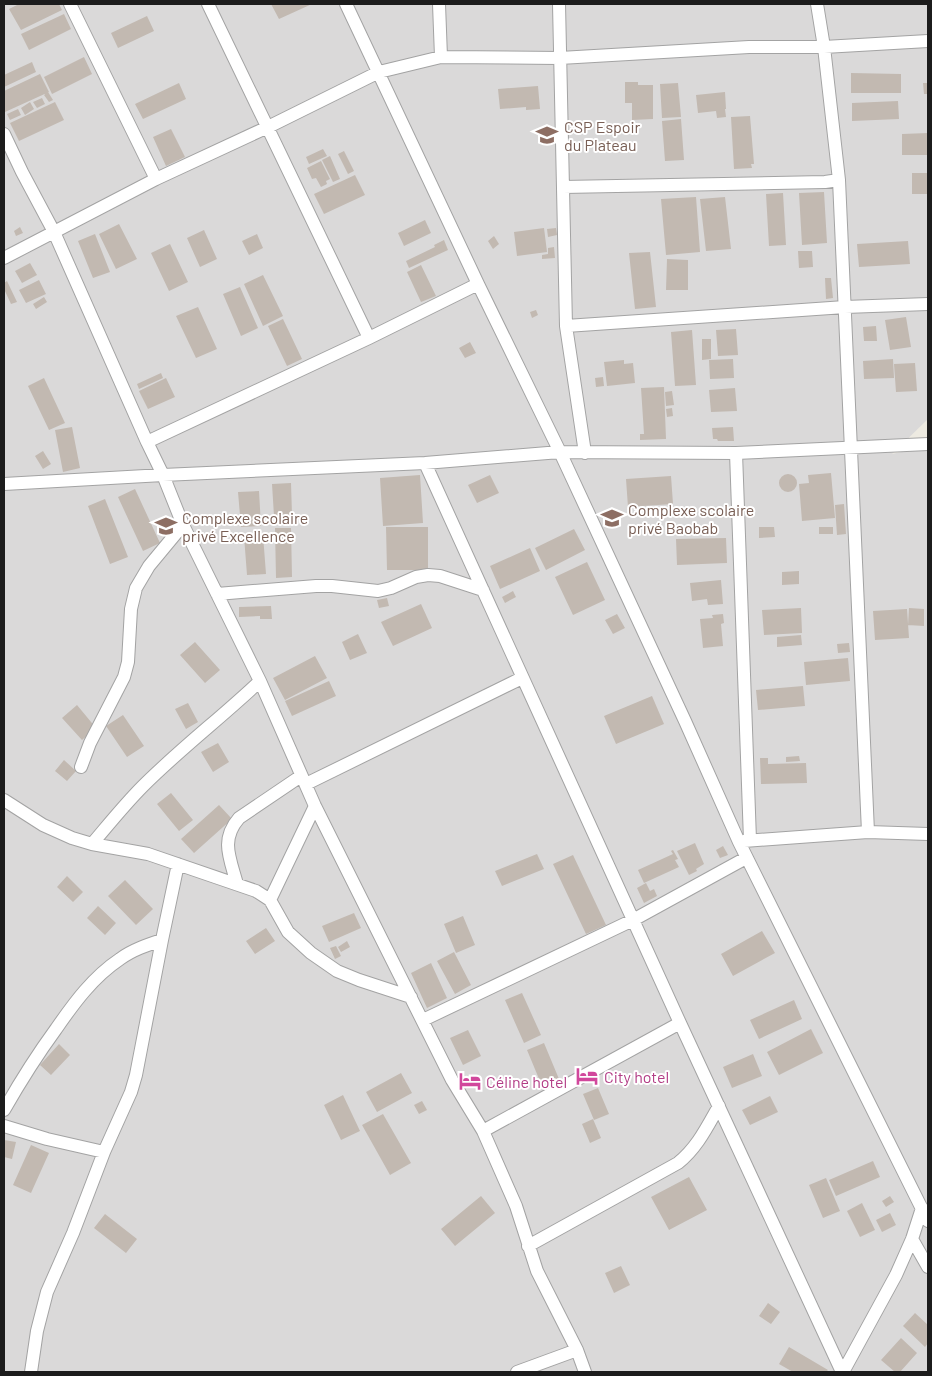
<svg xmlns="http://www.w3.org/2000/svg" width="932" height="1376" font-family="Barlow,sans-serif">
<rect width="100%" height="100%" fill="#edeae1"/>
<path fill="#dad9d9" d="M4,4H928V419L892,454L928,446V1372H4Z"/>
<path fill="#c2b9b1" d="M19,4H59L62,10L21,30L9,9Z
M271,4H312L279,19Z
M64,14L71,29L29,50L21,34Z
M147,16L154,31L118,48L111,33Z
M84,57L92,74L52,94L44,77Z
M32,62L36,72L4,87V75Z
M851,73L901,74V93H851Z
M40,74L49,92L5,112L4,109V91Z
M625,82H638V85H653V119L632,120V103H625Z
M179,83L186,99L143,119L135,104Z
M678,83L681,117L662,118L660,84Z
M923,83H928V94H924Z
M538,86L540,109L526,110V107L500,109L498,89Z
M48,92L53,100L49,102L44,95Z
M725,92L726,109H725L726,117L717,118L716,111L698,113L696,95Z
M42,98L45,104L37,108L33,102Z
M898,101L899,119L852,121V103Z
M30,102L34,109L25,115L21,108Z
M55,102L64,120L19,141L10,123Z
M18,109L21,115L10,120L7,114Z
M750,116L754,164H751L752,168L734,169L731,117Z
M681,119L684,160L665,161L662,121Z
M171,129L185,157L166,166L153,137Z
M928,133V155H902V134Z
M323,149L327,156L309,164L306,157Z
M344,151L354,171L348,174L338,154Z
M330,156L340,179L333,182L322,160Z
M321,161L330,179L326,181L327,184L321,187L316,178L312,179L307,168Z
M912,173H928V194H912Z
M355,175L365,195L324,214L314,194Z
M824,192L827,243L802,245L799,193Z
M783,193L786,245L769,246L766,194Z
M696,197L700,252L666,255L661,199Z
M725,197L731,249L706,251L700,199Z
M425,220L431,233L404,246L398,233Z
M119,224L137,259L116,269L99,234Z
M20,227L23,233L16,236L14,231Z
M544,228L547,252L517,256L514,232Z
M556,228L557,235L548,237L547,229Z
M204,230L217,259L200,267L187,238Z
M95,234L110,272L93,278L78,241Z
M257,234L263,248L249,255L242,241Z
M494,236L499,244L493,249L488,241Z
M444,240L448,250L409,268L406,261L435,247L434,245Z
M908,241L910,264L859,267L857,244Z
M170,244L188,282L169,291L151,253Z
M554,247L555,258L542,259V255L548,254V248Z
M798,251H812L813,267L799,268Z
M650,252L656,307L635,309L629,253Z
M667,259L688,260V290H666Z
M30,263L37,275L22,283L15,271Z
M421,265L436,296L421,302L407,272Z
M263,275L283,316L263,326L244,284Z
M825,278H831L833,298L826,299Z
M39,280L46,294L26,303L19,290Z
M7,281L17,302L11,304L4,289V283Z
M240,287L258,328L241,336L223,294Z
M44,297L47,302L36,309L33,304Z
M198,307L217,349L196,358L176,316Z
M536,310L538,315L532,318L530,312Z
M906,317L911,347L890,350L885,320Z
M283,319L302,359L287,366L268,326Z
M876,326L877,341H864L863,327Z
M736,329L738,355L718,356L716,330Z
M692,330L696,385L675,386L671,332Z
M702,339H711V359L702,360Z
M470,342L476,353L465,358L459,348Z
M733,359L734,378L710,379L709,360Z
M893,359L894,378L864,379L863,361Z
M624,360V364L633,363L635,383L607,386L604,362Z
M915,363L917,391L896,392L894,364Z
M161,373L163,378L139,389L137,384Z
M603,377L604,386L596,387L595,378Z
M44,378L65,423L49,430L28,386Z
M166,378L175,397L148,409L139,391Z
M664,387L666,439L640,440V434H644L641,388Z
M735,388L737,411L711,412L709,390Z
M672,391L674,405L666,406L665,392Z
M672,408L673,416L667,417L666,409Z
M72,427L80,468L63,472L55,430Z
M733,427L734,441H718L717,439H713L712,428Z
M43,451L51,464L43,469L35,456Z
M831,473L835,518L802,521L799,484L809,483L808,475Z
M779 483a9 9 0 1 1 18 0a9 9 0 1 1-18 0Z
M420,475L423,523L383,526L380,478Z
M490,475L499,493L477,503L468,485Z
M671,476L673,504L628,507L626,479Z
M291,483L292,515L274,516L272,484Z
M135,489L160,543L143,551L118,497Z
M259,491L261,526L241,527L238,492Z
M105,499L128,557L110,564L88,506Z
M844,504L846,534L837,535L835,505Z
M386,527H428V570H387Z
M759,527H774L775,537L759,538Z
M819,527H833V534H819Z
M275,528H291L292,577L276,578Z
M574,529L585,550L546,570L535,548Z
M263,535L266,574L247,575L244,536Z
M726,538L727,563L677,565L676,539Z
M530,548L540,571L500,589L490,566Z
M587,562L605,600L573,615L555,577Z
M799,571V584L782,585V572Z
M721,580L723,604L708,605L707,599L692,601L690,583Z
M513,591L516,597L505,603L502,597Z
M387,598L389,606L379,608L377,600Z
M421,604L432,628L393,646L381,622Z
M271,606L272,619H260V616L239,617V607Z
M801,608L802,633L764,635L762,610Z
M909,608L924,609V626L908,625Z
M907,609L909,638L875,640L873,611Z
M617,614L625,628L613,634L605,620Z
M723,614L724,623L721,624L723,646L703,648L700,619L713,618L712,615Z
M358,634L367,653L350,660L342,642Z
M801,635L802,645L777,647V637Z
M195,642L220,670L205,683L180,655Z
M849,643L850,652L838,653L837,644Z
M315,656L327,678L285,700L273,678Z
M848,658L850,681L806,685L804,662Z
M329,681L336,696L292,716L285,701Z
M803,686L805,706L758,710L756,690Z
M652,696L664,724L616,744L604,716Z
M188,703L198,722L186,729L175,709Z
M77,705L96,728L82,740L62,718Z
M123,715L144,746L127,757L106,726Z
M218,743L229,762L213,772L201,752Z
M799,756L800,761L786,762V757Z
M760,758H768V764L806,763L807,783L761,784Z
M64,760L76,771L67,781L55,771Z
M171,793L193,820L179,831L157,804Z
M219,805L232,819L194,853L181,839Z
M695,843L704,864L696,869L697,871L689,875L677,851Z
M723,846L728,855L720,858L716,850Z
M673,850L678,859L675,860L679,867L644,883L638,870L673,854L671,851Z
M537,854L544,869L502,886L495,871Z
M573,855L606,925L586,934L553,864Z
M67,876L83,892L73,902L57,887Z
M125,880L153,909L136,925L108,896Z
M646,883L650,891L654,889L657,896L644,903L637,888Z
M98,906L116,923L105,935L87,918Z
M354,913L361,928L329,942L322,926Z
M463,916L475,945L456,953L444,924Z
M266,928L275,941L255,954L246,941Z
M762,931L775,953L733,976L721,954Z
M347,941L350,947L341,952L338,947Z
M336,946L341,956L335,959L330,948Z
M454,952L471,985L455,994L437,961Z
M431,963L447,998L427,1008L411,973Z
M522,993L541,1035L524,1043L505,1000Z
M794,1000L802,1019L759,1039L750,1020Z
M811,1029L823,1053L779,1075L767,1052Z
M468,1030L481,1056L463,1065L450,1038Z
M544,1043L559,1079L542,1086L527,1050Z
M59,1044L70,1055L51,1075L40,1065Z
M753,1054L762,1076L732,1088L723,1067Z
M401,1073L412,1093L377,1112L366,1092Z
M598,1088L609,1114L594,1120L583,1094Z
M343,1095L360,1131L341,1140L324,1105Z
M770,1096L778,1112L750,1125L742,1110Z
M422,1101L427,1110L419,1114L414,1105Z
M383,1114L411,1163L390,1175L362,1125Z
M593,1119L601,1138L590,1143L582,1124Z
M4,1140L16,1142L12,1159L4,1157Z
M31,1145L49,1153L31,1193L13,1185Z
M873,1161L880,1177L836,1196L829,1180Z
M689,1177L707,1210L669,1230L651,1197Z
M826,1178L840,1211L823,1218L809,1185Z
M481,1196L495,1213L455,1246L441,1229Z
M890,1196L894,1202L886,1207L882,1201Z
M862,1203L875,1230L860,1237L847,1211Z
M890,1213L896,1225L882,1232L876,1220Z
M105,1214L137,1239L126,1253L94,1228Z
M621,1266L630,1285L614,1293L605,1273Z
M768,1303L780,1312L771,1324L759,1316Z
M915,1313L928,1325V1343L925,1347L903,1326Z
M901,1338L917,1353L900,1372H895L881,1360Z
M789,1347L828,1370L826,1372H793L779,1364Z"/>
<g fill="none" stroke-linecap="round" stroke-linejoin="round">
<g stroke="#a3a3a3" stroke-width="14">
<path id="minor" d="M70,4L156,179
M208,4L369,338
M346,4L478,284L560,452L685,721L739,842L928,1221
M439,4L441,57
M559,4L566,326L585,453
M817,4L824,47L839,180L868,832
M4,134L22,172L54,232L147,442L163,475L183,525L260,681L315,806L452,1080L483,1131L516,1206L537,1271L577,1350L585,1372
M563,187L825,182L839,180
M4,258L156,179L268,127L379,72L441,57L560,58L749,47H824L928,41
M566,326L845,307L928,304
M147,442L369,338L478,284
M736,453L750,840
M425,463L680,1023L842,1372
M4,484L163,475L425,463L560,452L736,453L928,444
M217,594L316,586H332L378,591L391,588L416,577L428,575L440,576L483,590
M81,767L90,743L124,677L128,662L131,609L136,588L149,566L183,525
M306,784L522,678
M4,800L43,825L72,838L92,844L148,854L256,891L270,900L288,932L311,953L337,971L359,980L411,997
M744,841L868,832L928,834
M92,844C109,824 125,804 143,786C180,749 222,717 260,681
M237,884C230,858 220,840 239,818L301,776
M270,900L315,806
M423,1020L633,920L746,858
M4,1110C20,1082 37,1055 56,1029C74,1003 93,977 120,959C132,950 147,945 162,940
M4,1126L47,1139L104,1152
M483,1131L680,1023
M912,1239L928,1267
M528,1246L678,1163C697,1148 707,1127 719,1106
M31,1372L37,1331L47,1292L73,1233L104,1152L131,1092L136,1075L162,940L178,864
M517,1372L577,1350
M843,1372L896,1275L912,1239L922,1208"/>
</g>
<use href="#minor" stroke="#fff" stroke-width="12"/>
</g>
<defs>
<g id="school-bare" transform="scale(1.725)"><path d="M0-5L7-2L0 1L-7-2ZM-4 1L0 2.5L4 1V4Q0 6-4 4Z" fill="#8d6e63" stroke="#fff" stroke-width="2.5" paint-order="stroke"/></g>
<g id="hotel-bare" transform="scale(1.725)"><path d="M-6-4.5h1.5V1H6V5H4.5V3h-9V5H-6ZM-4 0a1.8 1.8 0 1 1 3.6 0ZM.5 0V-2.5h3Q6-2.5 6 0Z" fill="#d1479c" stroke="#fff" stroke-width="2.5" paint-order="stroke"/></g>
</defs>
<g fill-rule="evenodd">
<use href="#school-bare" x="547" y="135"/>
<use href="#school-bare" x="612" y="518"/>
<use href="#school-bare" x="166" y="526"/>
<use href="#hotel-bare" x="587" y="1076"/>
<use href="#hotel-bare" x="470" y="1081"/>
</g>
<g text-anchor="middle" dominant-baseline="central" stroke-width="4" stroke-linejoin="round" paint-order="stroke">
<g font-size="16" fill="#785e54" stroke="#fff" text-anchor="start">
<text x="564" y="126">CSP Espoir<tspan x="564" dy="18">du Plateau</tspan></text>
<text x="628" y="509">Complexe scolaire<tspan x="628" dy="18">privé Baobab</tspan></text>
<text x="182" y="517">Complexe scolaire<tspan x="182" dy="18">privé Excellence</tspan></text>
</g>
<g font-size="16" fill="#b23c85" stroke="#fff" text-anchor="start">
<text x="604" y="1076">City hotel</text>
<text x="486" y="1081">Céline hotel</text>
</g>
</g>
<rect width="932" height="1376" fill="none" stroke="#1c1c1c" stroke-width="10"/>
</svg>
